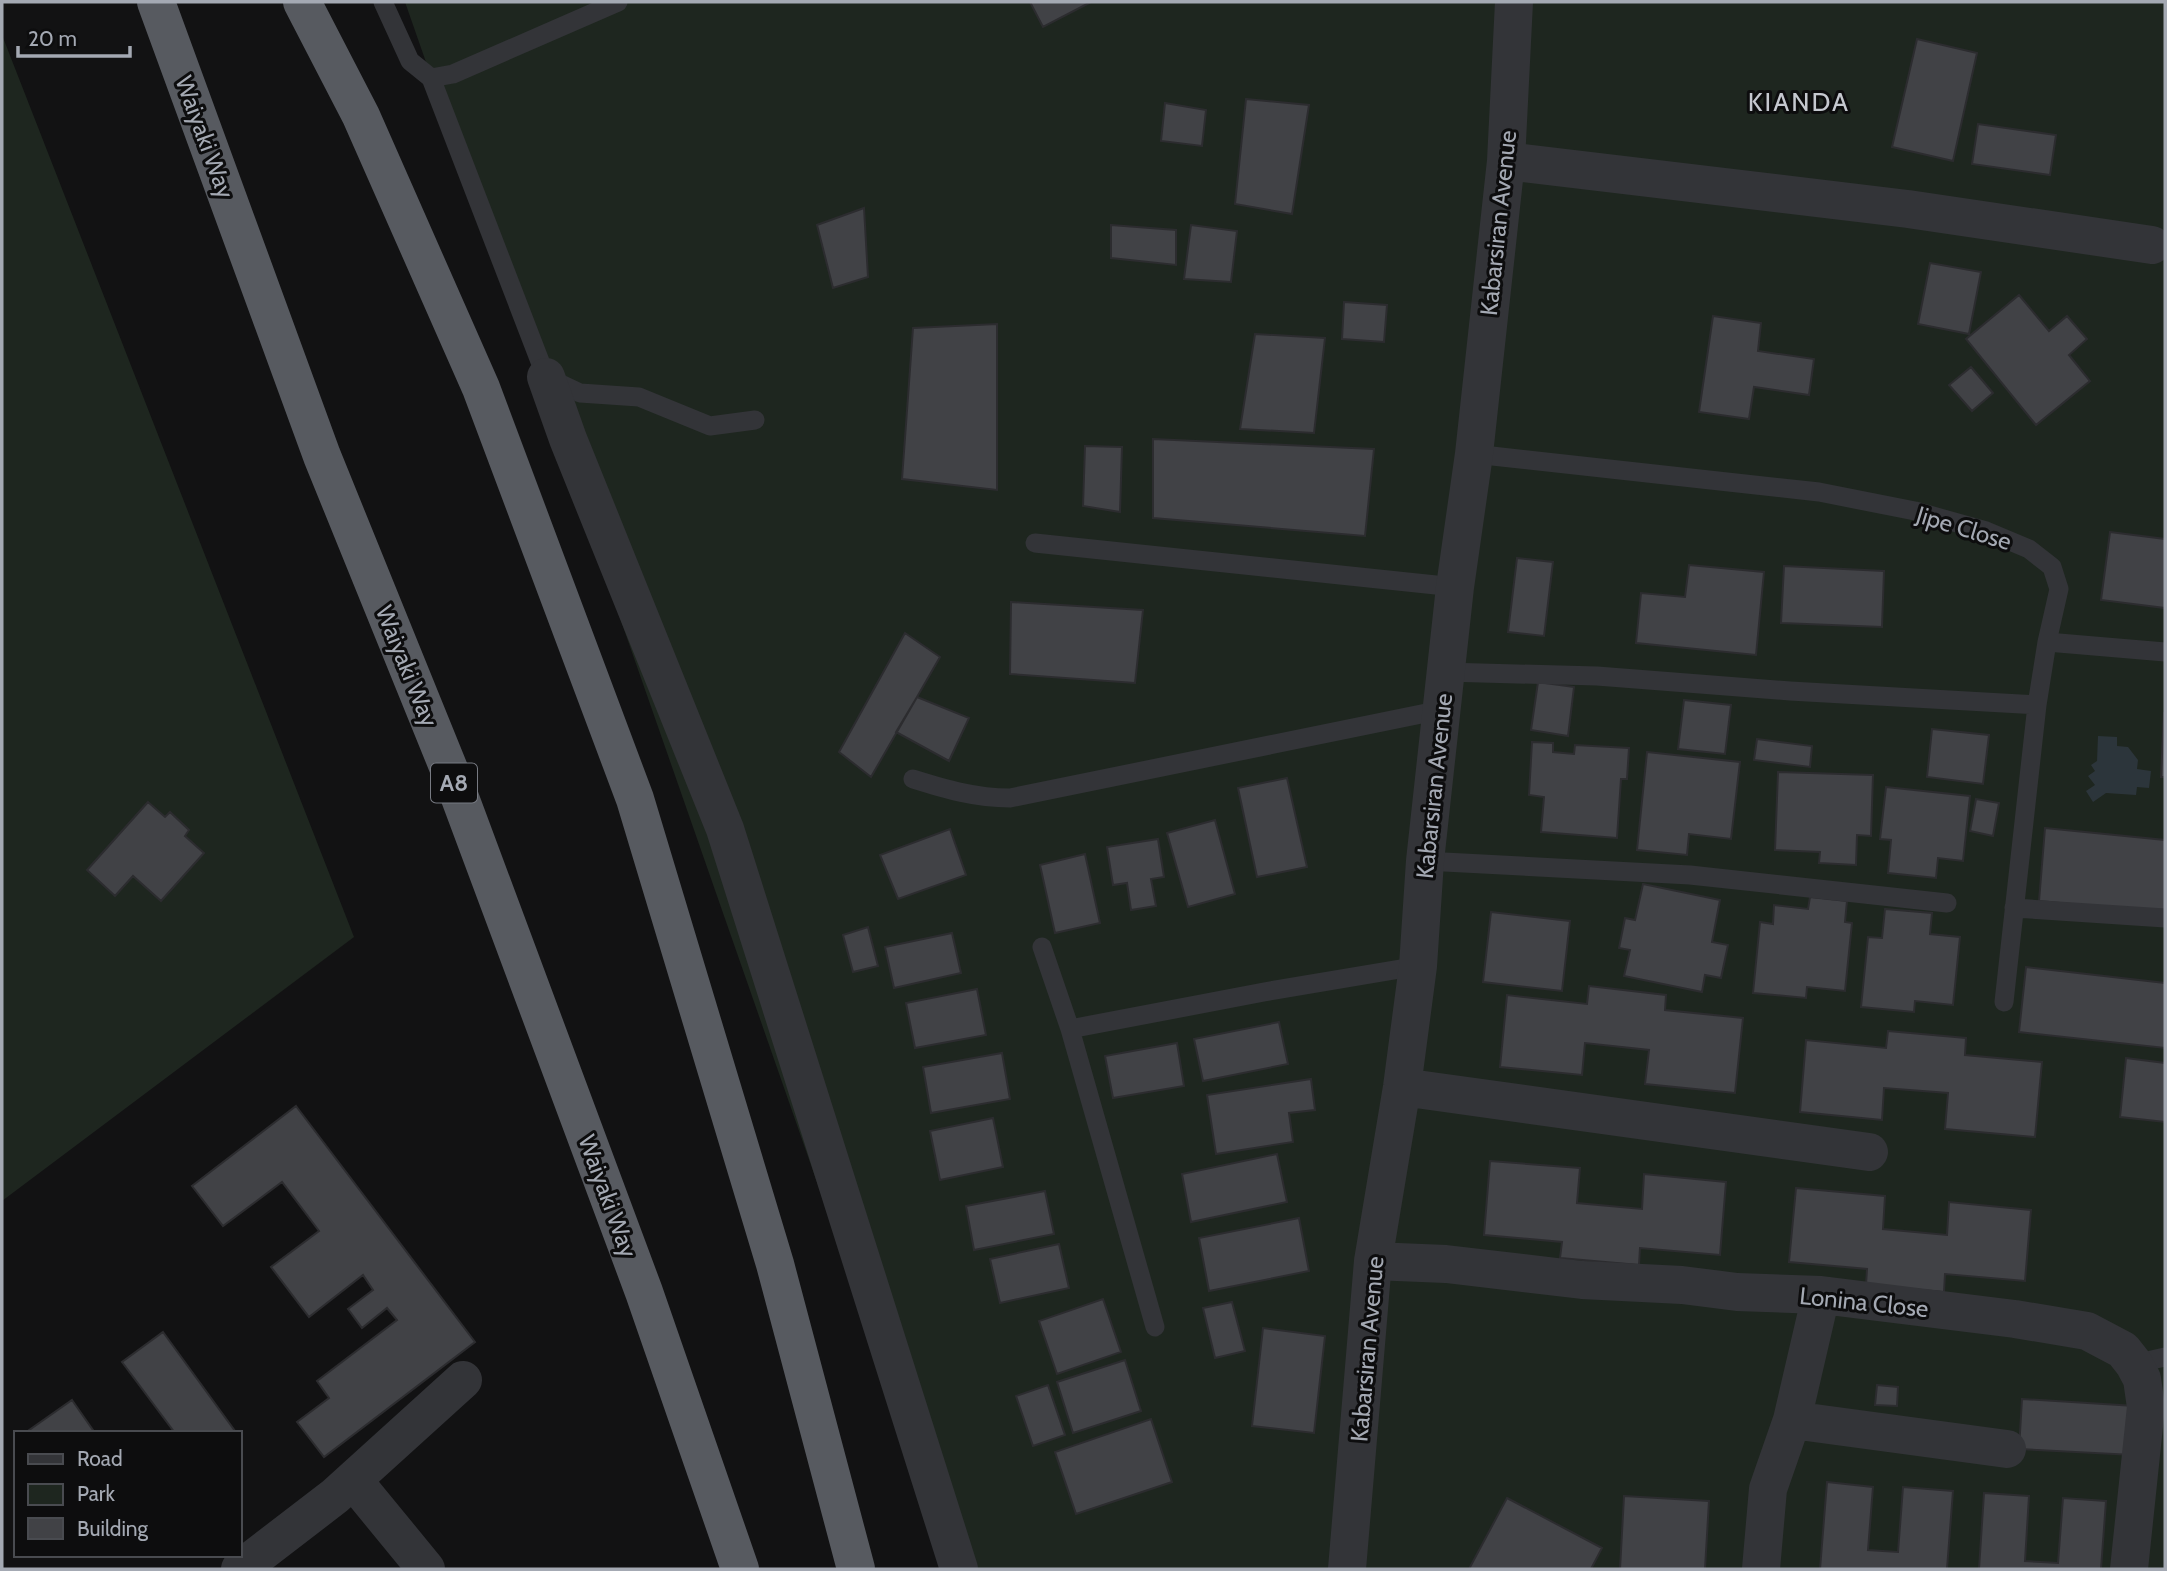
<svg xmlns="http://www.w3.org/2000/svg" width="2167" height="1571" font-family="Cabin,sans-serif">
<rect width="100%" height="100%" fill="#121213"/>
<path fill="#1e261f" d="M405,2H2165V1569H952Z
M2,35L354,937L2,1201Z"/>
<path fill="#2c353b" d="M2098,736L2117,737V746L2128,747L2138,760L2137,769L2151,771L2149,788L2137,787L2136,795L2106,793L2093,802L2086,791L2095,785L2088,776L2095,771L2091,765L2097,761Z"/>
<path fill="#414246" stroke="#2c2c2f" stroke-width="2" d="M1030,2H1091L1043,27Z
M1917,39L1977,53L1953,161L1892,147Z
M1246,99L1309,105L1292,214L1235,204Z
M1165,103L1206,110L1202,146L1161,141Z
M1978,124L2056,135L2050,175L1972,164Z
M864,208L868,277L833,288L817,225Z
M1111,225L1176,230V265L1111,258Z
M1191,225L1237,231L1231,282L1184,279Z
M1930,263L1981,272L1969,334L1918,324Z
M2019,295L2049,331L2067,316L2087,339L2069,355L2090,381L2036,425L1966,339Z
M1344,302L1387,305L1384,342L1342,339Z
M1713,316L1761,323L1758,351L1814,359L1809,395L1754,387L1749,419L1699,412Z
M997,324V490L902,479L913,328Z
M1255,334L1325,338L1314,433L1240,429Z
M1971,367L1993,393L1972,411L1949,385Z
M1153,439L1374,449L1365,536L1153,518Z
M1085,446L1122,447L1120,512L1083,506Z
M2110,532L2165,539V608L2101,600Z
M1517,558L1553,562L1544,636L1508,632Z
M1689,565L1764,572L1756,655L1636,643L1641,593L1685,597Z
M1784,566L1884,571L1882,627L1781,623Z
M1011,602L1143,610L1135,683L1010,674Z
M905,633L940,657L871,777L839,752Z
M1538,682L1574,687L1568,736L1531,730Z
M917,697L969,718L949,761L896,732Z
M1684,700L1731,705L1725,754L1678,749Z
M2164,713H2165V777H2161Z
M1932,729L1989,735L1983,784L1927,777Z
M1757,739L1812,746L1810,767L1754,760Z
M1532,742L1553,743V752L1574,754L1575,745L1629,748L1627,779H1621L1617,838L1541,832L1544,797L1529,795Z
M1647,752L1740,762L1731,839L1689,834L1687,855L1637,850Z
M1778,772L1873,775L1871,836L1857,835L1856,865L1819,863L1820,852L1775,850Z
M1287,778L1307,867L1257,877L1238,788Z
M1886,787L1970,796L1963,861L1938,858L1936,878L1888,873L1891,840L1880,839Z
M1976,799L1999,803L1993,836L1970,831Z
M148,802L165,817L170,812L189,830L185,836L204,853L161,901L133,876L115,896L87,870Z
M1215,820L1235,894L1188,907L1167,833Z
M2045,828L2165,840V913L2039,901Z
M950,829L966,875L898,899L880,855Z
M1158,839L1164,877L1151,879L1156,906L1131,910L1127,883L1113,885L1107,847Z
M1085,854L1100,923L1055,933L1040,865Z
M1643,884L1720,900L1712,942L1728,945L1721,978L1705,975L1702,992L1624,976L1630,950L1619,948L1625,918L1635,920Z
M1810,897L1847,901L1845,922L1852,923L1845,991L1807,987L1806,998L1753,993L1760,922L1773,924L1774,905L1808,909Z
M1885,909L1932,913L1930,934L1960,937L1953,1005L1915,1001L1914,1012L1861,1007L1868,937L1882,938Z
M1491,912L1570,921L1562,991L1483,982Z
M868,927L878,966L853,972L843,935Z
M952,933L961,973L894,988L885,947Z
M2026,967L2165,983V1048L2019,1032Z
M1589,986L1666,995L1665,1010L1743,1018L1735,1093L1645,1084L1649,1050L1585,1043L1582,1075L1500,1067L1507,995L1587,1004Z
M977,989L986,1035L915,1048L906,1003Z
M1279,1022L1288,1064L1203,1081L1194,1039Z
M1888,1031L1966,1038L1965,1055L2042,1062L2035,1137L1945,1129L1948,1093L1884,1088L1882,1120L1800,1112L1806,1040L1886,1048Z
M1177,1043L1184,1086L1113,1098L1105,1056Z
M1002,1053L1010,1099L931,1113L923,1067Z
M2126,1058L2165,1063V1122L2120,1117Z
M1311,1079L1315,1110L1289,1113L1293,1142L1216,1154L1207,1095Z
M296,1106L475,1342L324,1457L297,1422L329,1398L317,1381L397,1320L387,1308L362,1328L348,1309L373,1290L363,1275L309,1317L271,1267L319,1231L282,1182L223,1226L192,1186Z
M993,1118L1003,1167L940,1180L930,1131Z
M1277,1154L1287,1202L1191,1222L1182,1174Z
M1490,1161L1580,1168L1577,1203L1642,1209L1644,1174L1726,1182L1720,1255L1640,1248L1639,1265L1560,1258L1562,1242L1484,1235Z
M1796,1188L1885,1196L1883,1229L1947,1235L1949,1202L2031,1210L2025,1281L1945,1274L1944,1292L1866,1285L1867,1269L1789,1262Z
M1045,1191L1054,1234L974,1250L966,1206Z
M1299,1218L1309,1271L1209,1291L1199,1238Z
M1059,1244L1069,1288L1000,1303L990,1259Z
M1103,1299L1121,1352L1057,1374L1039,1321Z
M1232,1302L1245,1351L1215,1358L1203,1308Z
M1263,1328L1325,1336L1314,1433L1252,1426Z
M163,1332L235,1431L232,1433H175L122,1362Z
M1125,1360L1141,1411L1073,1433L1057,1382Z
M1048,1385L1065,1435L1033,1446L1016,1396Z
M1877,1385L1898,1387L1897,1406L1875,1405Z
M2022,1399L2135,1406L2133,1455L2019,1449Z
M72,1400L95,1433H25Z
M1151,1419L1172,1482L1076,1514L1055,1452Z
M1827,1482L1873,1487L1868,1550L1898,1552L1903,1487L1953,1491L1947,1569H1820Z
M1984,1493L2029,1496L2025,1561L2058,1563L2063,1498L2106,1501L2101,1569H1979Z
M1624,1496L1709,1501L1705,1569H1620Z
M1507,1498L1602,1548L1591,1569H1469Z"/>
<g fill="none" stroke-linecap="round" stroke-linejoin="round">
<path stroke="#333438" stroke-width="19" d="M383,2L410,61L431,78L453,74L618,2
M431,78L546,377L580,393L639,397L710,426L755,420
M1474,454L1819,492L1915,511L1986,531L2029,549L2052,567L2059,589L2047,642L2037,705L2004,1002
M1035,543L1455,587
M2047,642L2165,652
M1445,672L1597,676L1790,691L2037,705
M913,779C945,789 975,798 1010,798L1441,710
M1425,861L1690,875L1947,903
M2014,908L2165,918
M1042,947L1070,1029L1155,1327
M1070,1029L1264,992L1418,966
M2134,1364L2165,1357"/>
<path stroke="#333438" stroke-width="38" d="M1506,161L1908,209L2152,245
M546,377L568,439L725,829L959,1569
M1402,1087L1869,1152
M1373,1261L1446,1264L1582,1280L1682,1285L1737,1292L1821,1295L2015,1319L2087,1331L2123,1350L2134,1364L2142,1379L2146,1407L2129,1569
M1792,1420L2007,1449
M353,1480L426,1569
M240,1569L335,1496L463,1380
M1347,1569L1373,1261L1402,1087L1418,966L1425,861L1455,587L1474,454L1506,161L1514,2
M1761,1569L1768,1489L1792,1420L1821,1295"/>
<path stroke="#575a60" stroke-width="38" d="M156,2L322,456L453,779L644,1292L740,1569
M302,2L361,116L481,388L635,799L775,1264L856,1569"/>
</g>
<g text-anchor="middle" dominant-baseline="central" stroke-width="6" stroke-linejoin="round" paint-order="stroke">
<rect fill="#0d0d0e" stroke="#777a82" stroke-width="2" x="431" y="763.5" width="46" height="39" rx="5"/>
<g font-size="23" font-weight="bold" fill="#a4a9b3">
<text x="454" y="783">A8</text>
</g>
<g font-size="24" fill="#a4a9b3" stroke="#0d0d0e">
<text transform="translate(205 137) rotate(70)">Waiyaki Way</text>
<text transform="translate(1498 223) rotate(-84)">Kabarsiran Avenue</text>
<text transform="translate(1964 528) rotate(17)">Jipe Close</text>
<text transform="translate(407 666) rotate(68)">Waiyaki Way</text>
<text transform="translate(1434 786) rotate(-84)">Kabarsiran Avenue</text>
<text transform="translate(608 1196) rotate(70)">Waiyaki Way</text>
<text transform="translate(1864 1302) rotate(6)">Lonina Close</text>
<text transform="translate(1367 1349) rotate(-85)">Kabarsiran Avenue</text>
</g>
<g font-size="26" letter-spacing="2" fill="#c5c8cf" stroke="#0d0d0e">
<text x="1799" y="102">KIANDA</text>
</g>
</g>
<rect width="2167" height="1571" fill="none" stroke="#a4a9b3" stroke-width="7"/>
<rect x="14" y="1431" width="228" height="126" fill="#0d0d0e" stroke="#494b50" stroke-width="2"/>
<rect x="28" y="1454" width="35" height="10" fill="#333438" stroke="#494b50" stroke-width="2"/>
<text x="77" y="1466" font-size="21" fill="#a4a9b3">Road</text>
<rect x="28" y="1484" width="35" height="21" fill="#1e261f" stroke="#494b50" stroke-width="2"/>
<text x="77" y="1501" font-size="21" fill="#a4a9b3">Park</text>
<rect x="28" y="1518" width="35" height="21" fill="#414246" stroke="#494b50" stroke-width="2"/>
<text x="77" y="1536" font-size="21" fill="#a4a9b3">Building</text>
<path d="M18 46v10h112v-10" fill="none" stroke="#a4a9b3" stroke-width="3.5"/>
<text x="28" y="46" font-size="21" fill="#a4a9b3" stroke="#0d0d0e" stroke-width="5" paint-order="stroke">20 m</text>
</svg>
